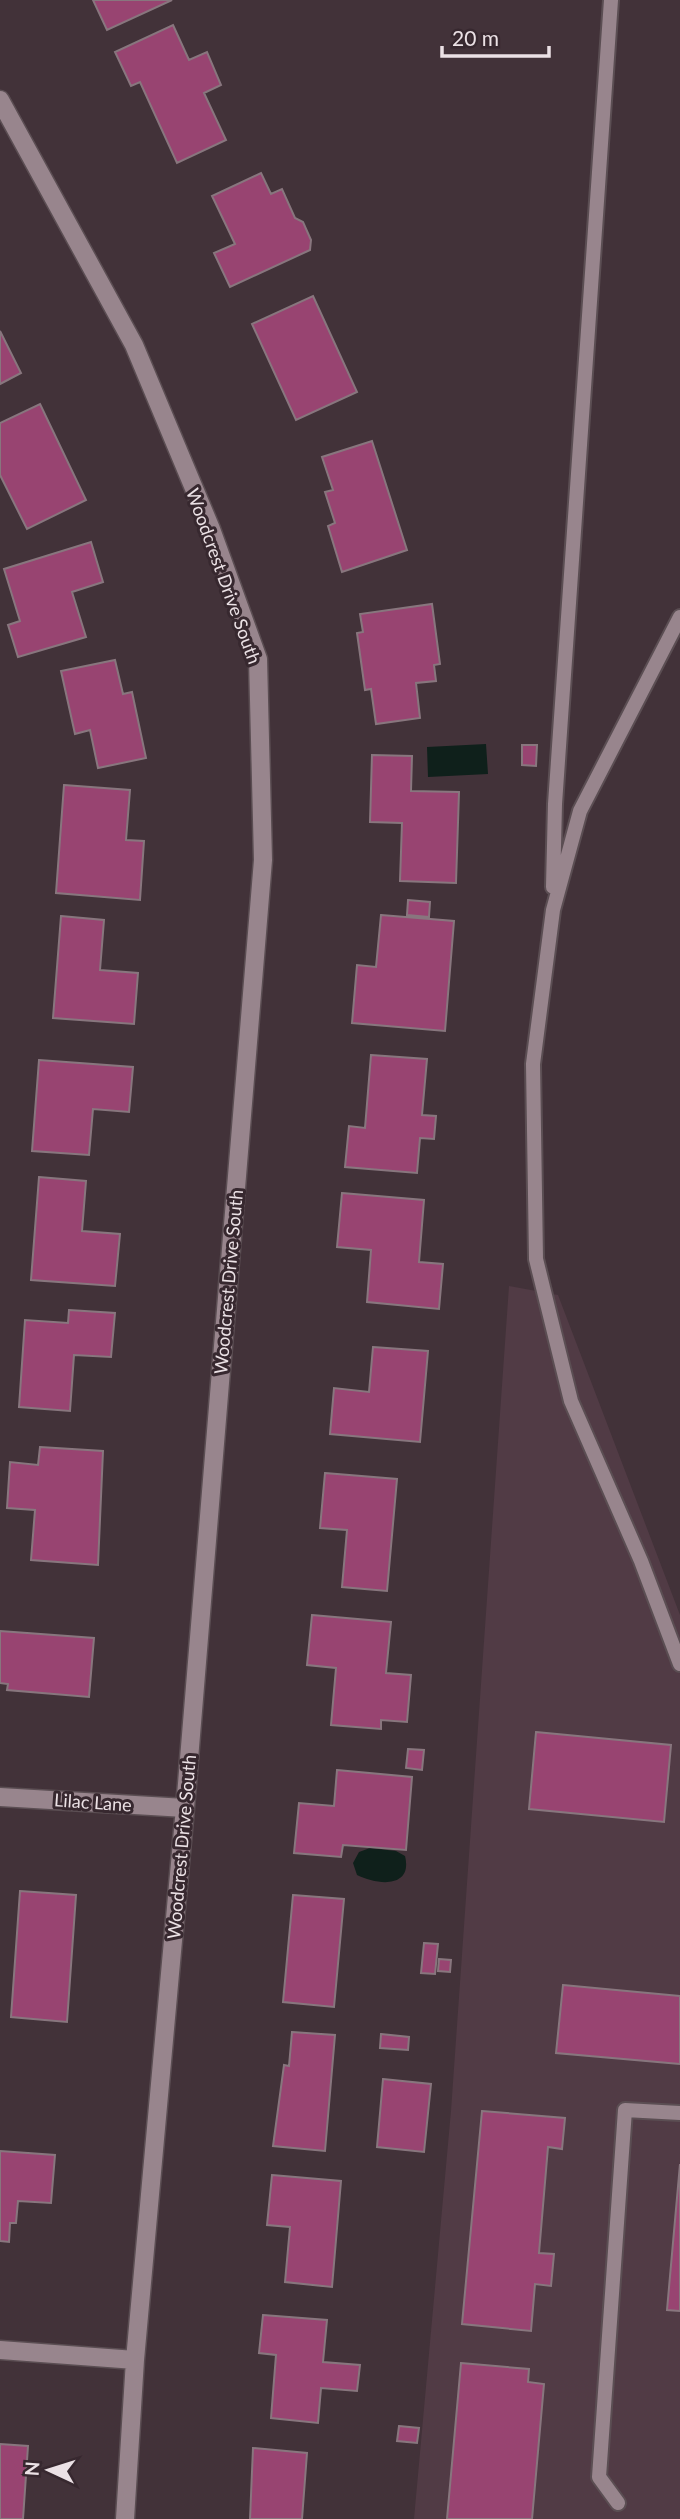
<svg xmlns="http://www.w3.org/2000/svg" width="680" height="2519" font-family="Lato,sans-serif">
<rect width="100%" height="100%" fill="#423239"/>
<path fill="#513b45" d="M509,1286L558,1295L680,1615V2519H414L451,2111Z"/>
<path fill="#0f201b" d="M486,744L488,774L428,777L427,747Z
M370,1848L396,1851L405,1856C413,1889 377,1885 357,1875L353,1863L359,1852Z"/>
<path fill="#984471" stroke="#88767e" stroke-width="2" d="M93,0H172L107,30Z
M173,25L189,60L207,52L221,85L204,93L226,140L177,163L140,82L131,86L115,52Z
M261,173L271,194L282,189L295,218L303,222L311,240L310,250L230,287L214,253L235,244L212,196Z
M313,296L357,392L296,420L252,324Z
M0,331L21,373L0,384Z
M40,404L86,500L27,529L0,475V423Z
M372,441L407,550L342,572L328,526L335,523L325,492L333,490L322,457Z
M91,542L103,582L72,592L86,637L18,657L8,625L20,621L4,569Z
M432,604L440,664L434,665L436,681L416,683L420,718L376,724L371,689L365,690L357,633L363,632L360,614Z
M115,660L123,694L132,692L146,758L98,768L90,730L75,734L61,671Z
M522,745H537L536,766L522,765Z
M372,755L412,756L411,791L459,792L456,883L400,881L402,823L370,822Z
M64,785L130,790L126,840L144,841L140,900L56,893Z
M408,900L430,902L429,917L407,915Z
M381,915L454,921L445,1031L352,1023L357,965L376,967Z
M61,916L104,920L100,970L138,973L134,1024L53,1018Z
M371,1055L427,1059L422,1115L436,1116L434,1139L420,1138L417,1173L345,1167L349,1126L365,1128Z
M39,1060L133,1067L129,1112L93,1109L89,1155L32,1151Z
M39,1177L86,1181L82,1231L120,1234L115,1286L31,1280Z
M342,1193L424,1200L419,1262L443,1264L439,1309L367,1302L371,1250L337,1247Z
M69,1310L115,1313L111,1357L74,1355L70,1411L19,1407L25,1320L68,1323Z
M373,1347L428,1351L420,1442L330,1434L334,1388L369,1392Z
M40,1447L103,1451L98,1565L31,1560L35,1510L7,1508L10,1462L38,1465Z
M325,1473L397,1479L387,1591L342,1587L347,1530L320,1528Z
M312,1615L391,1622L386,1673L411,1675L407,1722L381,1720V1729L331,1725L336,1668L307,1665Z
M0,1631L94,1638L89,1697L7,1690L8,1684L0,1683Z
M536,1732L671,1745L664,1822L529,1809Z
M408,1749L424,1750L422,1770L406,1768Z
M337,1770L412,1777L406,1850L343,1845L341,1857L294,1853L299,1803L334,1806Z
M20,1891L76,1895L67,2022L11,2017Z
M293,1895L344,1899L334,2007L283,2002Z
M424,1943L438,1944L435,1974L421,1973Z
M439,1959L451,1960L450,1972L438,1971Z
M563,1985L680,1996V2064L556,2053Z
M292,2032L335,2035L325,2151L273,2146L284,2065L289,2066Z
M381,2034L409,2037L408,2050L380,2048Z
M383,2079L431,2084L424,2152L377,2147Z
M482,2111L565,2118L562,2149L548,2147L539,2253L554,2254L551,2286L535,2284L531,2331L462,2324Z
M0,2151L55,2155L51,2203L18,2201L16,2223H10L9,2242L0,2241Z
M680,2164V2311L667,2310Z
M272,2175L341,2181L332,2287L285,2282L290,2227L267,2225Z
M263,2315L327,2320L323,2362L360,2365L357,2391L321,2388L318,2423L271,2418L276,2355L259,2353Z
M461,2363L529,2369L528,2382L544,2384L532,2519H447Z
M399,2426L419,2428L417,2443L397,2441Z
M0,2444L28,2446L23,2519H0Z
M253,2448L307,2453L302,2519H250Z"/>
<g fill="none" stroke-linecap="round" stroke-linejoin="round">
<g stroke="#5b4e53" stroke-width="18">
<path id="lane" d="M680,617L580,811L553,910L533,1064L536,1259L571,1401L641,1561L680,1664
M553,887L555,804L611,0
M618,2503L599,2477L625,2110L680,2113"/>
</g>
<g stroke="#5b4e53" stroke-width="21">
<path id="street" d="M0,100L134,345L211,529L258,659L263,860L185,1808L135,2360L125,2519
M0,1797L185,1808
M0,2350L135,2360"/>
</g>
<use href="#lane" stroke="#98858d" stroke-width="14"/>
<use href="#street" stroke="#98858d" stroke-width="18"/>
</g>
<g text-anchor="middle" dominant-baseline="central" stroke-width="6" stroke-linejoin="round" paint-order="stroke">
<g font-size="18" fill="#ebe1e5" stroke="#37282f">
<text transform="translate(224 576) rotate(70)">Woodcrest Drive South</text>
<text transform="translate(228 1282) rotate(-85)">Woodcrest Drive South</text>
<text transform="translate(93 1802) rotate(4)">Lilac Lane</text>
<text transform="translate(181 1847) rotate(-85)">Woodcrest Drive South</text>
</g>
</g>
<g transform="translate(49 2470) rotate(274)" stroke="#37282f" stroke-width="5" paint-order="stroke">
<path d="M0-5L12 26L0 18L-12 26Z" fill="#ebe1e5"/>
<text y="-10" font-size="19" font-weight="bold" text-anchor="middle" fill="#ebe1e5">N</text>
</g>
<path d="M442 46v10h107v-10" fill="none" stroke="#ebe1e5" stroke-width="3.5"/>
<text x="452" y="46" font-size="21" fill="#ebe1e5" stroke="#37282f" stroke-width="5" paint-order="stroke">20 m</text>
</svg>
